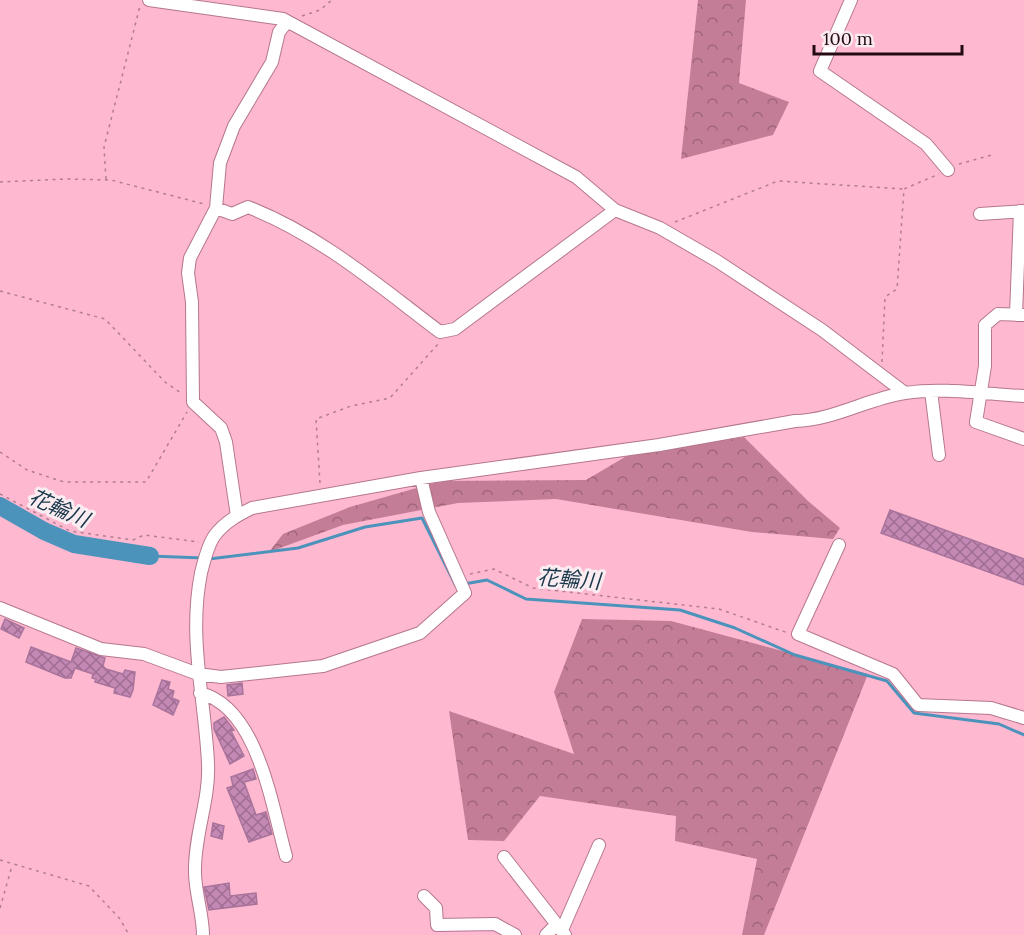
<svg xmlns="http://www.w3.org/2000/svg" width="1024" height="935" font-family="Lora,'Noto Sans JP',serif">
<defs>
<pattern id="forest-crowns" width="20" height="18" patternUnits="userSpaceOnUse" patternTransform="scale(1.5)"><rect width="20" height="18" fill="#c47d97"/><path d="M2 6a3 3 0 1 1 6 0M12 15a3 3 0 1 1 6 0" fill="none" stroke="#9f657a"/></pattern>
<pattern id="building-cross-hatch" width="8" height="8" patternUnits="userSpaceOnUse" patternTransform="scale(1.5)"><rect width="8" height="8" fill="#c488b5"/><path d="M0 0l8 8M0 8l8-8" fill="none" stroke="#9f6d92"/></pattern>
</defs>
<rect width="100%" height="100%" fill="#feb9d1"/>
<path fill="url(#forest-crowns)" d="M698,0H746L739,83L789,102L773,135L681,159Z
M744,437L808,501L840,528L833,539L752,532L556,499L458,503L343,525L269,552L283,534L350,507L441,481L586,480L630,454Z
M582,619L671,621L868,674L764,935H742L757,859L675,841L676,816L540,796L504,841L468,840L449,711L574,754L554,692Z"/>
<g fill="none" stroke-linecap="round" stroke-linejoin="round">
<path stroke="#4c93bc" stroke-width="3" d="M150,556L203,558
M209,559L298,548L365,527L422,518L456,586
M464,584L487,580L526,599L680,610L735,628L795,655L887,681L914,713L999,724L1024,735"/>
<path stroke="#4c93bc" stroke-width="18" d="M0,506L44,531L74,544L150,556"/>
</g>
<path fill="url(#building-cross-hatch)" stroke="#a9749b" stroke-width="1.5" d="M890,510L1024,559V585L881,533Z
M5,619L24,628L19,638L1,629Z
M31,647L71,662L76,648L105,658L103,666L106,669L123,674L125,670L135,672L133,690L130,697L114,693L115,688L95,682L96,679L92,678L93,674L75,668L71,678H65L26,662Z
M162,680L170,682L168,689L174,691L172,698L179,701L173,715L153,705Z
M242,683L243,694L228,696L227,685Z
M224,717L234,730L231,731L244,756L230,764L214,729V723Z
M253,769L256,779L244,782L256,815L266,812L272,834L249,842L227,788L233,786L231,777Z
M213,823L224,826L222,839L211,836Z
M229,883L230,896L256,893L257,904L209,910L204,887Z"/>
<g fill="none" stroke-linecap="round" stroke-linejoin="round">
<g stroke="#b6768e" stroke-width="14">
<path id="minor" d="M149,0L283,19L576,177L615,210L660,228L717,261L822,330L905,393
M851,0L820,71L926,144L948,170
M216,208L232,214L248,207C320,235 379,286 440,332L455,329L615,210
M980,214L1024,211
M1016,315L1020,211
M1024,315L998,314L985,325V366L976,422L1024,439
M931,391L939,455
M237,516L226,442L221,428L193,402L192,302L188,273L190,258L216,208L220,163L234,126L272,62L279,32L287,22
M839,545L798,634L893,674L918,705L991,708L1024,718
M0,608L101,649L144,654L198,674L221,677L323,666L420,633L465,593L429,512L421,478
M200,693C258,707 272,807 286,856
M504,857L565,935
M424,896L436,908L437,925L495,924L515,935
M562,930L599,845
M203,935C203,914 195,893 195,872C194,835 210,800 208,763C205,699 188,638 201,573C204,561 208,544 215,535C225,522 238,515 252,508L421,478L659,445L795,421C834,420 866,399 905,393C943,387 985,394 1024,396
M546,935L557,924"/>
</g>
<path stroke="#b27d90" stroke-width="1.5" stroke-dasharray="3 4.5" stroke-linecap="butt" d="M302,16L320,10L332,0
M959,164L995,154
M106,179L104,147L140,6
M0,182L66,179L111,180L204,204
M675,222L778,181L904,189
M0,291L105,319L165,382L181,393
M882,362L885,297L897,289L904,189L939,174
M0,452L27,470L64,482H146L187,412
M320,483L316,419L351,406L390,398L438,344
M0,494L70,531L133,540L144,535L199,542
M470,574L494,569L533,588L719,609L788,633
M0,860L89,886L120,919L129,935
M0,908L12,866"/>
<use href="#minor" stroke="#fff" stroke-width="12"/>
</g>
<g text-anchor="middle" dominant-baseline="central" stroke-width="6" stroke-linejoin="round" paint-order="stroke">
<g font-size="21" font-style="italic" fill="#17374a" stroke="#fbecf1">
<text transform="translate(59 508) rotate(24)">花輪川</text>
<text transform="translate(569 579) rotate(4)">花輪川</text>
</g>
</g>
<path d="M814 45v9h148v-9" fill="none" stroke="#230b15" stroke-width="3"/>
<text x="823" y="45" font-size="18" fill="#230b15" stroke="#fbecf1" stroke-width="4.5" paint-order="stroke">100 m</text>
</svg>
